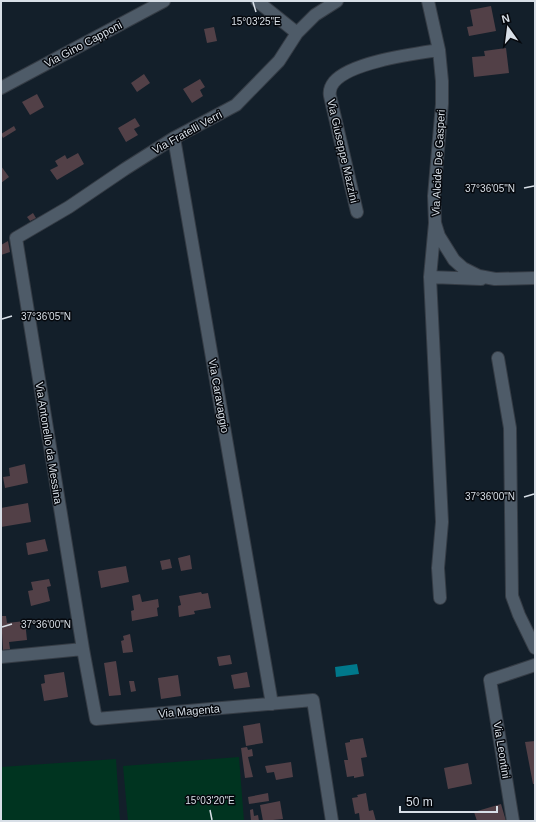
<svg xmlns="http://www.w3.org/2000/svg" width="536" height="822" font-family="Arial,sans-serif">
<rect width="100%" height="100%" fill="#131f2a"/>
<path fill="#003420" d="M239,757L244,821H128L123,766Z
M116,759L120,821H1V767Z"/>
<path fill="#00788b" d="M357,664L359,674L336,677L335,667Z"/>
<path fill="#524047" d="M491,6L496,31L469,36L467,27L473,26L470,10Z
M214,27L217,41L207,43L204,29Z
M506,48L509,73L474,77L472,57L485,56L484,51Z
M144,74L150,83L137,92L131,83Z
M200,79L205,87L200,90L203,96L192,103L183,89Z
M37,94L44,107L30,115L22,102Z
M135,118L140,126L134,129L138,135L126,142L118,128Z
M14,126L16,130L3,138L1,134Z
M78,153L84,164L57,180L50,170L58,166L55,161L65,155L67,159Z
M1,166L9,177L1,183Z
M33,213L36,218L30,221L27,217Z
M8,241L10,252L1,255V245Z
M25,464L28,483L5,488L3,477L10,476L9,468Z
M28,503L31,522L1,527V508Z
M45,539L48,551L28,555L26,543Z
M190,555L192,569L181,571L178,558Z
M170,559L172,568L162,570L160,561Z
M126,566L129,582L101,588L98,571Z
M49,579L51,586L47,587L50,601L31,606L28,591L33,590L31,582Z
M201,592L202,594L208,593L211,608L194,611L195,614L179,617L178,606L181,605L179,596Z
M140,594L142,602L158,599L159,607L157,608L158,616L132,621L131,611L134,610L132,596Z
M1,616H6L7,623L25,621L27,640L9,642L10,649L3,650Z
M130,634L133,652L123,653L121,641L124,640L123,636Z
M230,655L232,664L219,666L217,657Z
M116,661L121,695L109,696L104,663Z
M64,672L68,697L44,701L41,684L45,683L44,675Z
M247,672L250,687L234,689L231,675Z
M178,675L181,696L161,699L158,678Z
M129,681H134L136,691L131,692Z
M260,723L263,743L246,746L243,726Z
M363,738L367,757L361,758L364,776L354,778V776L347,777L344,760H348L345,743L350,742V740Z
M535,741V784H533L525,742Z
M247,747L248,750L252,749L253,756L248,757L253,777L245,778L241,748Z
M291,762L293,777L276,780L274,772L267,773L265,766Z
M468,763L472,784L448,789L444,768Z
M268,793L269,801L249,804L248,797Z
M366,793L369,811L373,810L376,821H360L359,813L355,814L352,798L358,797L357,795Z
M280,801L283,819L263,821L260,805Z
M501,804L506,821H477L474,812Z
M253,809L254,816L258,815L259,821H251L250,810Z"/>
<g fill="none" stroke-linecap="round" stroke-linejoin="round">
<g stroke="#353c45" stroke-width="14">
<path id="street" d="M257,1L297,33
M428,1L439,50L442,81V104L434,196L435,223L439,236L454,260L463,268L479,276L495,279L535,278
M1,88L164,1
M174,138L272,704
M357,212L330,96C329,91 330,87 334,82C351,62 413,54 439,50
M435,223L430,277L442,522L438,568L440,598
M430,277L481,279
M498,358L510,428L512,596L519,615L535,648
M83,649L16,238L69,207L125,169L174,138L236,105L279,61L297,33L315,15L337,1
M1,657L83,649L96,719L313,700L332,821
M513,821L490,680L535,665"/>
</g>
<use href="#street" stroke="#4e5b68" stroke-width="12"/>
</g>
<path fill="none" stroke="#d8dfe7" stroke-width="1.5" d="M253,2L256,12M524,188L534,186M2,319L12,316M524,497L534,494M2,627L12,624M210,810L212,820"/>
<g text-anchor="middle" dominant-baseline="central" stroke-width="3" stroke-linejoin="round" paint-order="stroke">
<g font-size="11" fill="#d8dfe7" stroke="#05080d">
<text transform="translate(83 44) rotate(-28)">Via Gino Capponi</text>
<text transform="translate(187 132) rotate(-29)">Via Fratelli Verri</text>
<text transform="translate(343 151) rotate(77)">Via Giuseppe Mazzini</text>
<text transform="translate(438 163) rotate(-87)">Via Alcide De Gasperi</text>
<text transform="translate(219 396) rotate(80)">Via Caravaggio</text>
<text transform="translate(49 443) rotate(81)">Via Antonello da Messina</text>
<text transform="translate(189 711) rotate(-5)">Via Magenta</text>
<text transform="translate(502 750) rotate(81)">Via Leontini</text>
</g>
</g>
<g font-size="10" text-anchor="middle" fill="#d8dfe7" stroke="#05080d" stroke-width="3" stroke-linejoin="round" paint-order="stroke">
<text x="256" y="25">15°03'25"E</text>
<text x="490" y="192">37°36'05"N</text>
<text x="46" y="320">37°36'05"N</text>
<text x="490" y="500">37°36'00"N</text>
<text x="46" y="628">37°36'00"N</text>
<text x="210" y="804">15°03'20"E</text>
</g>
<rect width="536" height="822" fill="none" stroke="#d8dfe7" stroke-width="4"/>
<g transform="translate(508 28) rotate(346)" stroke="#05080d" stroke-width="3" paint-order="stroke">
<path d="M0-3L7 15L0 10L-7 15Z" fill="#d8dfe7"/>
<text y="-6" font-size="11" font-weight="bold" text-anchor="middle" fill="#d8dfe7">N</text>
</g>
<path d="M400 806v6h97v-6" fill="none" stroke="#d8dfe7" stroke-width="2"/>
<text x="406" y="806" font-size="12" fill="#d8dfe7" stroke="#05080d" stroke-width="3" paint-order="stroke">50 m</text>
</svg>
